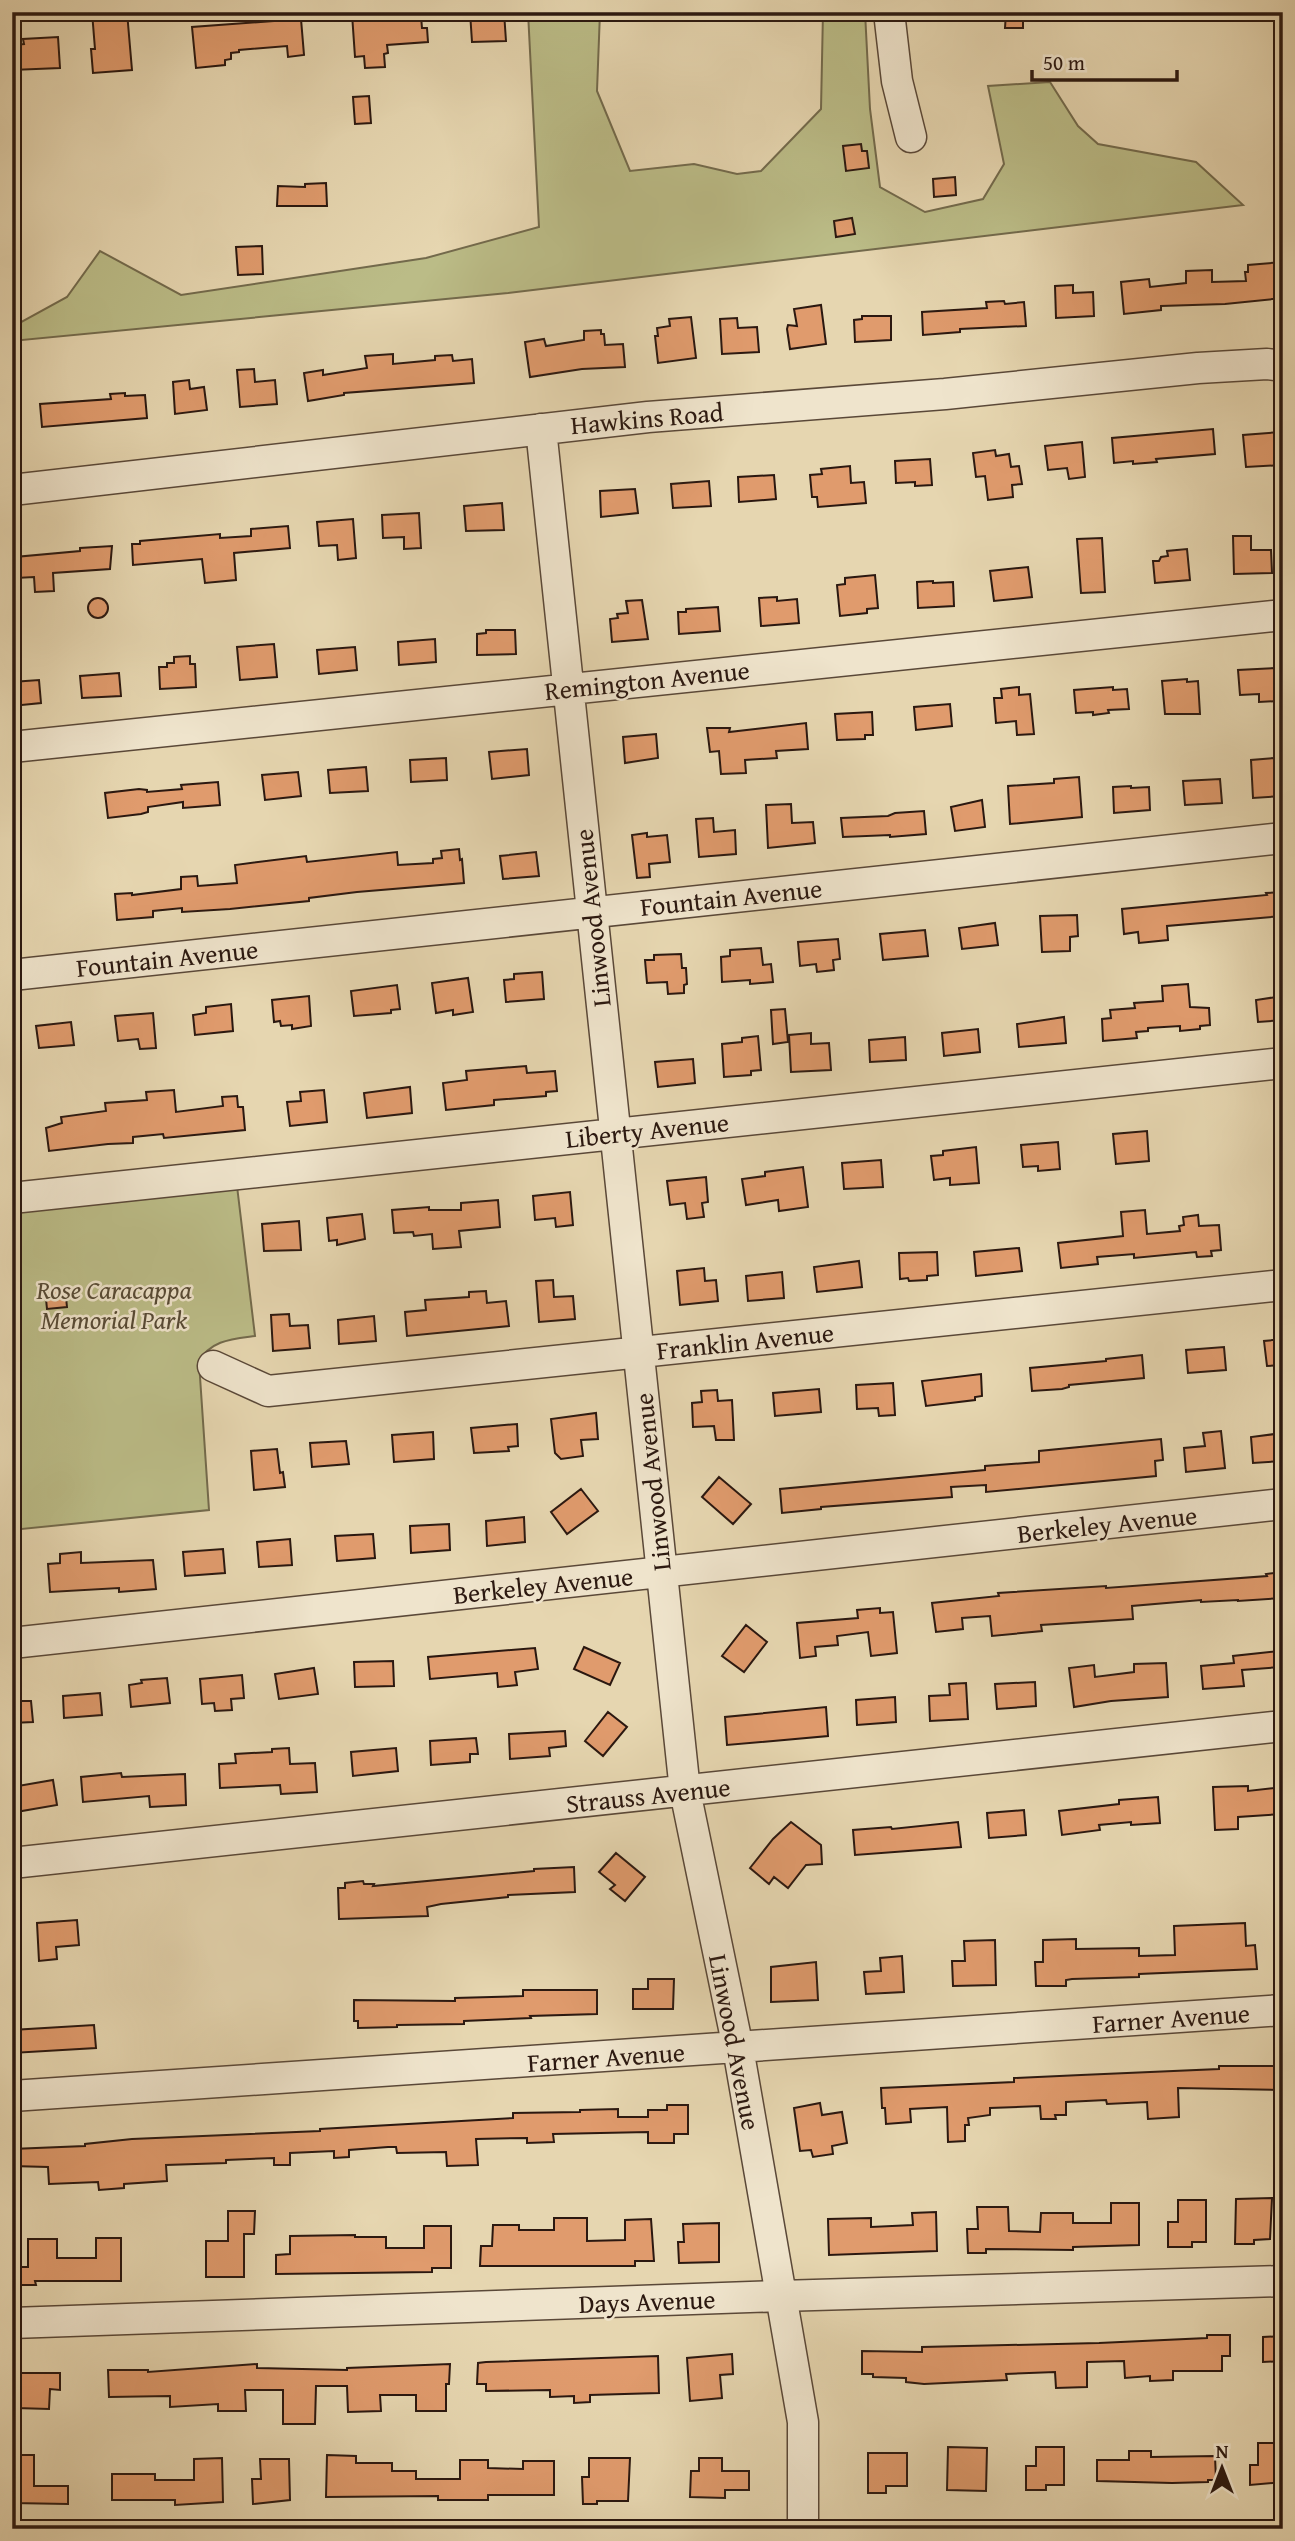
<svg xmlns="http://www.w3.org/2000/svg" width="1295" height="2541" font-family="'Gentium Book Plus',serif">
<rect width="100%" height="100%" fill="#e6d6b0"/>
<filter id="stains"><feTurbulence type="fractalNoise" baseFrequency=".00286" numOctaves="4"/><feColorMatrix values="0 0 0 0 .2 0 0 0 0 .09 0 0 0 0 .02 0 0 0 .5 -.17"/></filter>
<radialGradient id="worn" r=".72"><stop offset=".6" stop-color="#630" stop-opacity="0"/><stop offset="1" stop-color="#630" stop-opacity=".3"/></radialGradient>
<path fill="#bbbc87" stroke="#736a4c" stroke-width="2" d="M528,12H600L597,91L630,171L694,164L737,174L761,171L821,109L823,12H865L870,109L880,187L925,212L983,199L1004,164L988,86L1050,82L1078,126L1098,144L1196,162L1243,205L508,293L12,341V327L67,297L100,251L181,295L426,258L539,227Z
M237,1186L255,1336C233,1339 210,1340 199,1362L209,1510L12,1530V1213Z"/>
<path fill="#e09b6d" stroke="#2b1810" stroke-width="2" d="M92,12H127L132,70L93,73L91,49H95Z
M385,12V19L421,16L422,28H427L428,42L387,45L388,53L384,54L385,67L365,68L364,56L355,57L352,14Z
M470,12H504L506,41L472,42Z
M1006,12H1023V28H1005Z
M301,19L304,55L288,57L287,46L239,50V52L231,53V59L225,60V65L196,68L192,27Z
M58,37L60,68L12,70V45L24,44L23,39Z
M369,96L371,123L355,124L353,97Z
M861,144L862,151H867L869,168L846,171L843,146Z
M955,177L956,195L934,197L933,179Z
M326,183L327,206H277L278,186L305,187V184Z
M852,218L855,234L836,237L834,221Z
M262,246L263,274L238,275L236,247Z
M1283,262V298L1225,304L1161,306V310L1124,314L1121,282L1149,279L1150,287L1186,283V271L1212,270V282L1246,281L1245,272H1248V265Z
M1073,285V293L1093,292L1094,316L1056,318L1055,286Z
M1004,301L1005,304L1024,302L1026,326L960,329V332L923,335L922,312L987,308L986,302Z
M821,305L826,344L790,349L787,329L788,325L797,326L794,309Z
M862,316H891V340L855,342L854,320L862,319Z
M691,317L696,358L658,363L655,336H658L657,328L670,326L669,319Z
M737,318L738,328L757,327L759,352L722,354L720,319Z
M601,330V334H604L605,345L623,344L625,367L582,369L530,377L525,342L544,339L546,346L584,340V331Z
M393,354V364L435,360V356L452,355L453,361L472,359L474,383L344,393V395L308,401L304,373L323,370V375L367,368L365,356Z
M254,369L255,382L275,380L277,404L240,407L237,370Z
M189,380L190,389L204,387L207,410L175,414L173,382Z
M125,393V396L145,395L147,418L42,427L40,404L111,399L110,394Z
M1213,429L1215,454L1156,459L1157,462L1133,464V461L1114,463L1112,438Z
M1280,432L1283,465L1246,467L1243,435Z
M1082,442L1085,477L1069,479L1067,468L1048,470L1045,446Z
M995,450L996,456L1009,454L1011,467L1019,466L1022,484L1012,485L1013,497L988,500L985,476L976,477L973,453Z
M930,459L932,485L915,486V482L896,483L895,461Z
M850,466L851,483L864,482L866,503L818,507L817,497H812L810,475L822,474L821,469Z
M774,475L776,499L739,502L738,477Z
M709,481L711,506L673,508L671,484Z
M635,489L638,513L601,517L600,491Z
M502,503L504,530L466,531L464,506Z
M419,513L421,548L404,549V537L383,538L382,515Z
M353,519L356,558L338,560L337,545L319,546L317,522Z
M288,526L290,548L234,553L236,580L205,583L202,559L133,565L132,544H140V541L220,534V538L251,536V529Z
M1233,536H1251V550H1271L1272,573L1234,574Z
M1102,538L1105,592L1081,593L1077,539Z
M112,546L110,569L53,573L54,591L35,592L34,577L16,578L15,557L80,551V548Z
M1187,549L1190,580L1155,583L1153,561H1159L1161,557L1168,556L1167,551Z
M1028,567L1032,597L994,601L990,571Z
M875,575L878,608L867,609V613L840,616L837,585L845,584V578Z
M933,581V583L953,582L954,606L918,608L917,582Z
M777,597V601L797,599L799,623L761,626L759,598Z
M88 608a10 10 0 1 1 20 0a10 10 0 1 1-20 0Z
M642,600L648,639L612,642L610,619L618,618L617,614L628,613L626,601Z
M718,607L720,631L679,634L678,612H686V609Z
M486,630H515L516,654L477,655V634L486,633Z
M435,639L436,662L399,665L398,642Z
M274,644L277,677L240,680L237,647Z
M355,647L357,670L319,674L317,650Z
M190,656V664H195L196,687L160,689L159,667H167V663H174V657Z
M1277,668L1278,701L1259,702V694L1240,695L1238,670Z
M119,673L121,696L82,698L80,676Z
M1187,679V682L1198,681L1200,714H1165L1162,681Z
M39,680L41,703L12,706V682Z
M1019,687V695L1030,694L1034,734L1017,735L1016,721L996,723L994,698H1002L1001,689Z
M1113,687V690L1127,689L1129,709L1108,710L1109,713L1093,715V712L1076,713L1074,690Z
M950,704L952,726L916,730L914,707Z
M872,712L873,735H865V739L837,740L835,714Z
M806,723L808,749L776,751L777,758L745,760L746,773L721,774L719,751L710,752L707,728H730L729,732Z
M656,734L658,758L625,763L623,737Z
M527,749L529,775L492,779L489,752Z
M446,758L447,780L411,782L410,760Z
M1274,758L1275,772H1283V796L1253,798L1251,760Z
M366,767L368,791L330,793L328,770Z
M298,772L301,796L265,800L262,775Z
M1079,777L1082,817L1010,824L1008,786L1054,783V779Z
M1220,779L1222,803L1185,805L1183,781Z
M218,782L220,805L183,808V802L148,807V812L141,814L108,818L105,793L139,789L147,790V792L182,789L181,785Z
M1131,786V788L1149,787L1150,810L1114,813L1113,787Z
M982,800L985,827L955,831L951,807Z
M791,804L792,823L813,822L815,843L768,848L766,805Z
M924,811L926,834L890,837V835L843,837L841,818L888,816L895,813Z
M713,818L714,832L735,830L736,854L699,857L696,819Z
M647,833V837L667,835L670,862L649,864L650,877L637,878L632,835Z
M459,849L460,860L462,859L464,883L357,892L309,898V901L230,909L182,912V908L153,911V917L117,920L115,894L132,893V895L181,889V877L197,876L198,886L237,883L235,865L306,856L307,862L397,852L398,865L433,863V859L442,858L441,851Z
M536,852L539,876L503,879L500,856Z
M1283,892V916L1167,926L1168,940L1139,943L1138,932L1124,934L1122,909L1267,895L1266,893Z
M1077,915L1078,936L1070,937V951L1042,952L1040,916Z
M995,923L998,945L962,949L959,928Z
M925,930L928,956L883,960L880,934Z
M838,939L840,959L833,960L834,970L817,972L816,964L800,966L798,942Z
M761,948L763,965L771,964L773,982L750,984V980L722,982L721,957L730,956V950Z
M681,954L682,968H686L687,984L684,985V993L668,994L667,982L647,983L645,960H654V955Z
M542,972L544,999L506,1002L504,980L514,979V974Z
M468,978L473,1012L453,1015V1010L436,1013L432,983Z
M1188,984L1190,1007L1209,1008L1210,1025L1200,1026V1029L1180,1031V1026L1148,1028V1031L1136,1032L1137,1038L1103,1041L1102,1019L1111,1018L1110,1010L1135,1008L1134,1003L1163,1001L1162,986Z
M397,985L400,1009L391,1010V1013L354,1016L351,991Z
M309,996L311,1026L292,1029V1025L281,1026L280,1021L274,1022L272,1000Z
M1283,996V1020L1258,1022L1256,1000Z
M231,1004L233,1031L195,1035L193,1015L206,1013V1007Z
M785,1009L788,1042L773,1044L771,1010Z
M153,1013L156,1048L140,1049L138,1039L118,1041L115,1016Z
M1064,1017L1066,1043L1019,1047L1017,1024Z
M71,1022L74,1045L39,1048L36,1026Z
M978,1029L980,1052L944,1056L942,1033Z
M811,1033V1044L829,1043L831,1070L791,1072L789,1035Z
M758,1036L761,1070L751,1071V1075L724,1077L722,1044L742,1042V1038Z
M905,1037L906,1060L870,1062L869,1040Z
M693,1059L695,1083L658,1087L655,1062Z
M526,1066L527,1073L555,1071L557,1091L546,1092V1096L494,1100V1105L446,1110L443,1083L467,1080L466,1071Z
M410,1087L412,1113L367,1118L364,1093Z
M174,1090L176,1112L223,1106L222,1097L237,1096L238,1107H243L245,1130L164,1138L163,1134L133,1137V1143L108,1144L49,1151L46,1128L62,1123L61,1117L106,1111L105,1103L147,1100L146,1092Z
M324,1090L327,1122L290,1126L287,1102L301,1101L300,1092Z
M1147,1131L1149,1161L1116,1164L1113,1134Z
M1058,1142L1060,1169L1038,1171V1166L1023,1167L1021,1145Z
M976,1147L979,1183L950,1185V1178L934,1180L931,1156L943,1155V1151Z
M881,1160L883,1187L844,1189L842,1163Z
M803,1167L808,1207L779,1211L778,1200L746,1205L742,1179L765,1176V1172Z
M706,1177L708,1202L702,1203L704,1217L687,1219L685,1203L670,1205L667,1181Z
M570,1192L573,1225L556,1227L555,1218L535,1220L533,1196Z
M498,1200L500,1227L459,1231L461,1247L433,1249L432,1234L414,1236L413,1232L394,1233L392,1210L429,1207V1210H461V1203Z
M1145,1210L1147,1234L1180,1231L1179,1226L1184,1225L1183,1217L1198,1215L1199,1226L1219,1225L1221,1250L1211,1251L1212,1256L1197,1257L1196,1252L1134,1258V1254L1097,1257L1098,1264L1061,1268L1058,1243L1123,1236L1121,1212Z
M362,1214L365,1239L337,1245V1240L329,1241L327,1218Z
M299,1221L301,1250L264,1251L262,1224Z
M1019,1248L1022,1271L976,1276L974,1252Z
M937,1252L938,1275L927,1276V1280L909,1281L908,1278L900,1279L899,1253Z
M859,1261L862,1287L817,1292L814,1267Z
M704,1268L705,1281L716,1280L718,1301L680,1305L677,1271Z
M782,1272L784,1298L748,1301L746,1276Z
M553,1280L554,1297L573,1296L575,1319L539,1322L536,1281Z
M65,1288L67,1307L47,1309L45,1289Z
M486,1291L487,1303L506,1301L509,1326L407,1336L405,1312L426,1310L425,1300L469,1297V1292Z
M289,1314L290,1326L308,1325L310,1348L273,1351L271,1315Z
M374,1316L376,1341L339,1344L338,1320Z
M1283,1339V1365L1267,1366L1264,1341Z
M1224,1347L1226,1370L1188,1373L1186,1350Z
M1142,1355L1144,1378L1069,1385V1387L1062,1389L1032,1391L1030,1368L1106,1361V1359Z
M981,1374L982,1396L975,1397V1400L926,1406L922,1381Z
M893,1383L895,1415L879,1416L878,1408L857,1409L856,1385Z
M819,1389L821,1412L775,1416L773,1393Z
M717,1390L718,1401L732,1400L734,1440H716L714,1426L693,1427L692,1403L702,1402L701,1391Z
M596,1413L598,1439L581,1440L583,1456L561,1459L555,1453L551,1419Z
M517,1424L518,1446L508,1447L509,1451L474,1453L471,1428Z
M1221,1431L1225,1468L1186,1472L1184,1448L1205,1446L1203,1433Z
M433,1432L434,1459L394,1462L392,1435Z
M1283,1433V1461L1253,1463L1251,1437Z
M1161,1439L1163,1460L1155,1461L1156,1476L986,1492V1485L951,1487L952,1497L821,1507V1509L782,1513L780,1489L985,1470V1466L1039,1462V1451Z
M346,1441L349,1464L312,1467L310,1443Z
M277,1449L280,1473L283,1472L285,1487L254,1490L251,1451Z
M719,1477L751,1504L733,1524L702,1497Z
M581,1489L598,1511L567,1534L551,1512Z
M524,1517L525,1542L487,1546L486,1521Z
M449,1524L450,1550L411,1553L410,1526Z
M373,1534L375,1558L337,1561L335,1536Z
M290,1539L292,1565L259,1567L257,1542Z
M223,1549L225,1573L185,1576L183,1552Z
M81,1552V1563L153,1560L156,1589L119,1592V1588L50,1592L48,1564L60,1563V1554Z
M1283,1572V1598L1238,1601V1600L1201,1602V1600L1132,1606L1133,1619L1041,1625L1042,1631L992,1636L990,1616L962,1618L963,1629L936,1632L932,1603L999,1596L998,1593L1106,1586V1588L1267,1576L1266,1574Z
M880,1608V1613L893,1612L897,1653L871,1656L868,1632L837,1636L838,1645L815,1647L816,1656L800,1658L797,1623L858,1618L857,1610Z
M746,1625L767,1642L744,1672L722,1656Z
M584,1647L620,1663L610,1685L574,1669Z
M535,1648L538,1669L515,1672L517,1685L498,1687L497,1673L430,1679L428,1657Z
M1278,1651L1280,1667L1242,1670L1244,1686L1203,1689L1201,1666L1234,1663L1233,1656Z
M393,1661L394,1686L355,1687L354,1662Z
M1166,1663L1168,1697L1111,1701L1074,1707L1069,1668L1094,1665L1095,1677L1134,1672V1664Z
M314,1668L318,1694L279,1699L275,1674Z
M242,1675L244,1698L231,1699L232,1710L215,1711L214,1703L202,1704L200,1679Z
M167,1678L170,1703L131,1707L129,1685L142,1683L141,1680Z
M1035,1682L1036,1706L997,1709L995,1684Z
M966,1683L968,1719L930,1721L929,1696L950,1695L949,1684Z
M100,1693L102,1715L64,1718L63,1696Z
M895,1697L896,1722L857,1725L856,1700Z
M12,1701H31L33,1722L12,1723Z
M826,1707L828,1736L727,1745L725,1717Z
M608,1712L627,1727L603,1756L585,1741Z
M565,1731L566,1746L549,1748L550,1756L510,1759L509,1734Z
M476,1738L478,1754H470V1762L431,1765L430,1741Z
M289,1748L290,1764L315,1763L317,1792L281,1794L280,1785L220,1788L219,1764L236,1763L235,1754L272,1752V1749Z
M396,1748L398,1771L353,1776L351,1752Z
M121,1773L122,1777L185,1774L186,1805L150,1807L149,1796L83,1802L81,1777Z
M53,1780L57,1805L16,1812L12,1787Z
M1248,1786V1791L1283,1787V1814L1238,1817V1829L1215,1830L1213,1787Z
M1158,1797L1160,1823L1131,1825V1822L1099,1825L1100,1830L1062,1835L1059,1811L1119,1804V1800Z
M1024,1810L1026,1835L989,1838L987,1813Z
M791,1822L821,1845L822,1864L806,1865L788,1888L774,1877L769,1884L750,1868L773,1839Z
M958,1822L961,1847L855,1855L853,1830L891,1827L892,1829Z
M616,1853L645,1877L625,1901L610,1889L615,1885L599,1872Z
M574,1867L575,1892L508,1895V1897L441,1904L427,1907L428,1916L339,1919L338,1888H345V1883L363,1881L364,1884H374L373,1886L534,1871V1869Z
M77,1920L79,1945L56,1947L57,1959L39,1961L37,1923Z
M1245,1923L1246,1946L1255,1945L1257,1969L1139,1974V1977L1072,1979L1066,1980V1986H1036L1035,1962H1043V1940L1076,1939V1949L1139,1948V1956L1175,1955L1174,1926Z
M995,1940L996,1985L953,1986L952,1961H965L964,1941Z
M902,1956L904,1992L866,1994L864,1972L881,1971L880,1958Z
M816,1962L818,2000L771,2002V1967Z
M648,1979H674L673,2009H633V1989H648Z
M523,1990H597V2014L530,2016L531,2018L464,2021V2024L397,2025V2027L358,2028V2021H354V2000L455,2001V1998L523,1996Z
M94,2025L96,2048L12,2053V2030Z
M1219,2066H1283V2090L1178,2088L1179,2117L1148,2119L1147,2102L1107,2104L1106,2100L1066,2102V2115H1055L1056,2119H1041L1040,2106L990,2108V2115L968,2118L969,2125H965V2141L948,2142L947,2107L910,2109L911,2122L886,2124L885,2108H882L881,2088L1014,2082V2078L1081,2075L1219,2069Z
M820,2103L822,2115L842,2112L847,2143L832,2146L833,2154L813,2157L811,2150L800,2151L794,2108Z
M667,2105H688V2134H674V2143H648V2132L553,2134L554,2142L527,2143V2138L476,2139L478,2165L447,2166L446,2152L397,2153L396,2147H388L349,2150V2157L334,2158V2151L290,2153V2165H274V2158L226,2160V2163L166,2165L167,2181L124,2184V2188L99,2190L98,2182L49,2184L48,2167L12,2166V2149L85,2146V2144L132,2139L320,2131V2129L513,2118V2113L580,2112V2110L618,2109V2117H648V2110H667Z
M1272,2198L1270,2239L1254,2240V2244H1235L1236,2199Z
M1178,2200H1206V2242H1192V2247H1168V2222H1178Z
M1111,2203H1139V2245L1073,2247V2250L986,2249V2253H968L967,2229H978L977,2207H1008L1009,2231L1040,2232L1041,2213H1073V2223H1111Z
M228,2211H255L254,2234H244V2277H206V2241H228Z
M936,2212L937,2251L829,2255L828,2219L871,2218V2227L913,2225L912,2213Z
M554,2218H587V2241L625,2240V2220L651,2219L654,2261H635V2266H480L481,2246H492L493,2225H519V2230H554Z
M719,2223V2262L679,2263L678,2242H684L683,2224Z
M424,2226H451V2268H432V2272L276,2274V2255L290,2254V2236L355,2235V2237H386V2248H424Z
M96,2238H121V2281H35L36,2285H17V2267H28V2239H57V2258H96Z
M1207,2335H1230V2356H1222V2371H1173V2380L1150,2381V2376L1125,2378L1124,2361L1087,2362V2387L1056,2388L1055,2372L1006,2374L1007,2380L924,2384L906,2382V2378L873,2377V2374H862V2351L922,2352V2347L1099,2343L1207,2338Z
M1283,2336V2361L1263,2362V2337Z
M732,2354L733,2374L720,2375L722,2398L690,2401L687,2358Z
M658,2356L659,2393L590,2395V2402L574,2403V2396L550,2397V2390L486,2391V2384H477L478,2363L486,2362Z
M257,2364V2368L347,2370V2368L450,2364L449,2384H446V2411H416V2395H380L381,2411L348,2412L347,2386H316L315,2424H283V2390H245L246,2411H218V2404L170,2407V2396L109,2397L108,2370H148V2372Z
M17,2373H60V2390L50,2389L49,2409L16,2408Z
M1258,2443H1283V2482L1250,2485V2465H1258Z
M948,2447L987,2448L986,2491L947,2490Z
M1036,2447H1064V2485H1046V2490H1026V2466H1036Z
M1129,2451H1151V2457L1215,2456L1216,2480H1208V2482L1172,2483L1097,2481V2460H1129Z
M868,2453H907V2486H886V2493H868Z
M12,2455H34V2486H68V2504L12,2503Z
M327,2455L356,2456V2463H392V2471H416V2479H460V2460H488V2468L523,2469V2461H554V2495H488V2500H438V2496L326,2497Z
M222,2458L223,2502L175,2505V2500H112V2474H155V2480H194V2459Z
M589,2458H630L628,2501H597V2504H583L582,2477H589Z
M699,2458H722V2471H749V2490H725V2498L690,2497L691,2471H699Z
M260,2459H289L290,2500L253,2504L252,2479H261Z"/>
<g fill="none" stroke-linecap="round" stroke-linejoin="round">
<g stroke="#5a4838" stroke-width="33">
<path id="minor" d="M889,12L897,81L911,137
M541,429L685,1791L738,2048L803,2422V2529
M12,490L648,417L945,394L1198,368L1267,364L1283,366
M12,747L1283,615
M12,975L1283,838
M12,1198L1283,1063
M213,1366L268,1391L1283,1285
M12,1643L1283,1504
M12,1863L1283,1726
M12,2096L1283,2010
M12,2323L780,2296L1283,2281"/>
</g>
<use href="#minor" stroke="#efe4cc" stroke-width="30"/>
</g>
<g text-anchor="middle" dominant-baseline="central" stroke-width="5" stroke-linejoin="round" paint-order="stroke">
<g font-size="26" fill="#2b1810" stroke="#efe4cc">
<text transform="translate(647 418) rotate(-5)">Hawkins Road</text>
<text transform="translate(647 680) rotate(-6)">Remington Avenue</text>
<text transform="translate(731 897) rotate(-6)">Fountain Avenue</text>
<text transform="translate(592 918) rotate(-96)">Linwood Avenue</text>
<text transform="translate(167 958) rotate(-6)">Fountain Avenue</text>
<text transform="translate(647 1130) rotate(-6)">Liberty Avenue</text>
<text transform="translate(745 1341) rotate(-6)">Franklin Avenue</text>
<text transform="translate(652 1482) rotate(-96)">Linwood Avenue</text>
<text transform="translate(1107 1524) rotate(-6)">Berkeley Avenue</text>
<text transform="translate(543 1585) rotate(-6)">Berkeley Avenue</text>
<text transform="translate(648 1795) rotate(-6)">Strauss Avenue</text>
<text transform="translate(1171 2018) rotate(-4)">Farner Avenue</text>
<text transform="translate(735 2042) rotate(79)">Linwood Avenue</text>
<text transform="translate(606 2057) rotate(-4)">Farner Avenue</text>
<text transform="translate(647 2301) rotate(-2)">Days Avenue</text>
</g>
<g font-size="26" font-style="italic" fill="#564934" stroke="#efe4cc">
<text x="114" y="1289">Rose Caracappa<tspan x="114" dy="30">Memorial Park</tspan></text>
</g>
</g>
<rect width="1295" height="2541" fill="none" stroke="#e6d6b0" stroke-width="42"/>
<rect x="14" y="14" width="1267" height="2513" fill="none" stroke="#2b1810" stroke-width="3.5"/>
<rect x="21" y="21" width="1253" height="2499" fill="none" stroke="#2b1810" stroke-width="2"/>
<g transform="translate(1222 2468)" stroke="#efe4cc" stroke-width="5" paint-order="stroke">
<path d="M0-5L12 26L0 18L-12 26Z" fill="#2b1810"/>
<text y="-10" font-size="19" font-weight="bold" text-anchor="middle" fill="#2b1810">N</text>
</g>
<path d="M1032 70v10h145v-10" fill="none" stroke="#2b1810" stroke-width="3.5"/>
<text x="1043" y="70" font-size="21" fill="#2b1810" stroke="#efe4cc" stroke-width="5" paint-order="stroke">50 m</text>
<rect width="100%" height="100%" filter="url(#stains)"/>
<rect width="100%" height="100%" fill="url(#worn)"/>
</svg>
